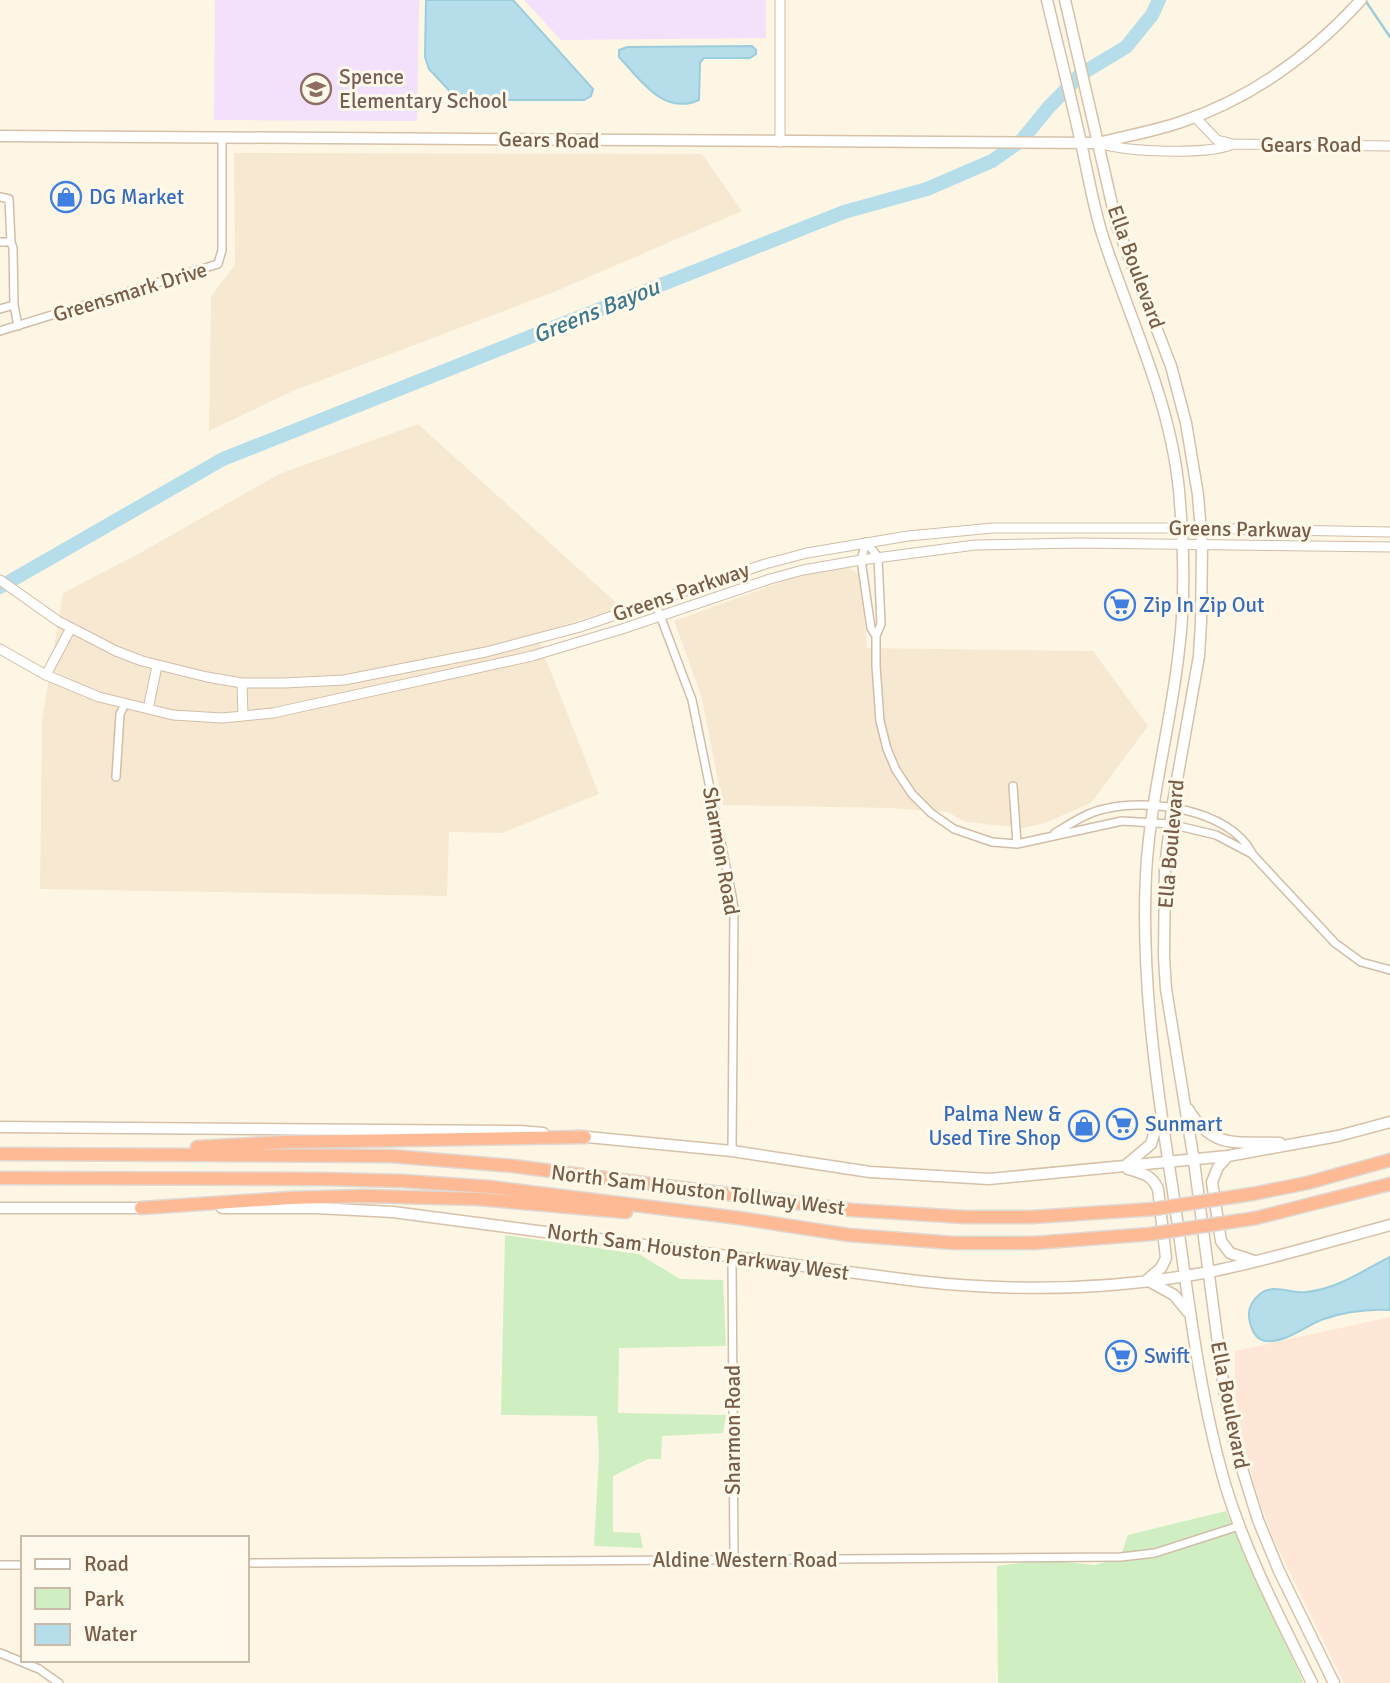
<svg xmlns="http://www.w3.org/2000/svg" width="1390" height="1683" font-family="Signika,sans-serif">
<rect width="100%" height="100%" fill="#fef6e4"/>
<path fill="#f7e9d1" d="M234,153L702,154L742,211L554,292L293,391L209,431L211,296L235,265Z
M418,424L621,607L536,634L599,794L502,833L449,832L447,896L40,889L42,720L63,593L140,553L279,474Z
M849,567L861,576L867,648L1093,651L1148,726L1091,803L1045,823L1023,828L966,822L947,812L889,808L723,805L701,695L674,621L806,573Z"/>
<path fill="#ffe7d7" d="M1390,1317V1683H1344L1271,1534L1254,1484L1239,1421L1235,1394V1351Z"/>
<path fill="#f3e0fb" d="M215,0H419L417,121L214,120Z
M524,0H766V38L561,40Z"/>
<path fill="#cfeec1" d="M505,1235L639,1254L680,1279L723,1280L726,1346L619,1348L618,1413L726,1415L723,1433L662,1436L661,1459H648L613,1476V1532L640,1533L643,1548L594,1546L599,1456L597,1416L501,1415Z
M1226,1511L1255,1580L1303,1681L1302,1683H998L997,1566L1044,1560L1095,1565L1120,1558L1128,1535Z"/>
<path fill="#b6deea" stroke="#9bcddd" stroke-width="2" d="M426,0H513L593,89L591,96L584,100H458L429,69L425,57Z
M752,46L756,50V54L750,58H704L700,63L699,100C663,116 640,79 619,57V50L627,47Z
M1390,1257V1310C1367,1309 1343,1312 1321,1320C1304,1327 1285,1343 1266,1341C1255,1340 1250,1327 1249,1317C1248,1308 1253,1299 1260,1294C1273,1283 1292,1294 1307,1292C1339,1288 1362,1271 1390,1257Z"/>
<g fill="none" stroke-linecap="round" stroke-linejoin="round">
<path stroke="#9bcddd" stroke-width="2.5" d="M1365,0L1390,37"/>
<path stroke="#b6deea" stroke-width="14" d="M0,587L223,459L844,212L927,189L992,161L1022,140L1048,108L1081,74L1126,47L1152,15L1159,0"/>
<g stroke="#d1bea9" stroke-width="10">
<path id="minor" d="M0,197L9,199L11,242
M0,242H11L13,248L14,305
M0,309L14,305L18,326
M0,331L218,264L222,250V137
M866,542L878,557L881,624L876,636V666L880,721L887,749L896,770L912,794L931,813L954,829L992,842L1017,844L1122,821L1170,824L1216,835L1252,854L1335,943L1361,962L1390,970
M866,542L861,560L871,628L876,636
M655,602L692,700L732,896L734,909L732,1151
M116,777L120,714L125,704
M1013,786L1017,844
M1055,833C1070,824 1086,813 1104,809C1148,798 1229,809 1252,853
M732,1257L734,1560
M247,1563L1121,1557L1155,1553L1239,1526
M0,1565H23
M0,1653L39,1669L59,1683"/>
</g>
<g stroke="#d1bea9" stroke-width="11">
<path id="tertiary" d="M1195,117L1217,140L1233,144L1390,146
M780,142V0
M1098,143C1127,152 1203,155 1231,145
M0,580L58,621L116,651L142,661L207,677L242,683H284L344,680L486,652L580,627L765,564L807,553L908,536L993,528H1182L1390,532
M0,649L46,675L99,697L173,715L222,718L273,713L532,656L622,629L770,579L803,570L861,560L975,545L1079,543L1390,547
M46,675L71,628
M242,683L243,716
M148,709L157,666"/>
</g>
<g stroke="#d7c1a9" stroke-width="13">
<path id="secondary" d="M1047,0C1059,51 1072,101 1083,152C1089,180 1094,209 1103,237C1132,325 1174,408 1180,503C1184,551 1185,602 1179,650C1171,725 1150,798 1146,874C1141,978 1156,1082 1172,1185C1187,1285 1197,1387 1225,1484C1246,1554 1280,1618 1312,1683
M1065,0L1117,226L1171,366L1186,423L1198,495L1202,545L1201,622L1199,656L1172,808L1165,868L1164,957L1166,989L1194,1161L1224,1389L1235,1446L1258,1520L1279,1571L1334,1683
M0,136L1098,143C1126,136 1155,131 1181,122C1252,98 1311,55 1361,0
M1188,1109C1213,1151 1238,1141 1280,1143
M0,1127L520,1131L543,1133
M577,1136L732,1151L870,1172L989,1179L1228,1156L1338,1136L1390,1122
M1228,1156L1218,1167L1212,1182L1221,1241L1230,1253L1254,1261
M1125,1166L1151,1144L1159,1118
M1128,1169C1142,1173 1152,1175 1158,1189L1166,1258L1161,1268L1147,1280
M0,1208H146
M222,1208H316L393,1212L917,1281C1014,1292 1112,1290 1209,1272C1270,1260 1330,1241 1390,1225
M1147,1280L1174,1295L1188,1312"/>
</g>
<g stroke="#dfd8d3" stroke-width="15">
<path id="motorway" d="M197,1147L286,1142L585,1137
M0,1154L391,1156L513,1166L852,1210L964,1217H1032
M0,1178L323,1179L403,1181L490,1187L739,1218L849,1235L954,1243H1034
M1252,1194L1307,1183L1390,1160
M141,1208L291,1198L364,1196L478,1199L626,1212
M1256,1218L1390,1184"/>
</g>
<use href="#minor" stroke="#fff" stroke-width="7"/>
<use href="#tertiary" stroke="#fff" stroke-width="9"/>
<use href="#secondary" stroke="#fff" stroke-width="10"/>
<use href="#motorway" stroke="#feba95" stroke-width="12"/>
<g stroke="#dfd8d3" stroke-width="15" stroke-linecap="butt">
<path id="motorway-bridge" d="M1032,1217L1154,1209L1252,1194
M1034,1243L1151,1234L1256,1218"/>
</g>
<use href="#motorway-bridge" stroke="#feba95" stroke-width="12"/>
</g>
<defs>
<g id="school-ring" transform="scale(1.575)"><circle r="9.5" fill="#fff9ec" stroke="#8d6e63" stroke-width="1.5"/><path d="M0-5L7-2L0 1L-7-2ZM-4 1L0 2.5L4 1V4Q0 6-4 4Z" fill="#8d6e63"/></g>
<g id="shop-ring" transform="scale(1.575)"><circle r="9.5" fill="#fff9ec" stroke="#3f7fe0" stroke-width="1.5"/><path d="M-5-2.5h2.3a2.7 3.5 0 0 1 5.4 0H5L5.5 6h-11ZM-1.5-2.5h3a1.5 2.3 0 0 0-3 0Z" fill="#3f7fe0"/></g>
<g id="supermarket-ring" transform="scale(1.575)"><circle r="9.5" fill="#fff9ec" stroke="#3f7fe0" stroke-width="1.5"/><path d="M-6-5.5h2.5l.6 2H6L4.5 2H-2.5L-4.4-4H-6ZM-1.5 3.2a1.3 1.3 0 1 0 .1 0ZM3 3.2a1.3 1.3 0 1 0 .1 0Z" fill="#3f7fe0"/></g>
</defs>
<g fill-rule="evenodd">
<use href="#school-ring" x="316" y="89"/>
<use href="#shop-ring" x="66" y="197"/>
<use href="#supermarket-ring" x="1120" y="605"/>
<use href="#supermarket-ring" x="1122" y="1124"/>
<use href="#shop-ring" x="1084" y="1126"/>
<use href="#supermarket-ring" x="1121" y="1356"/>
</g>
<g text-anchor="middle" dominant-baseline="central" stroke-width="6" stroke-linejoin="round" paint-order="stroke">
<g font-size="21" fill="#785e54" stroke="#fff9ec" text-anchor="start">
<text x="339" y="77">Spence<tspan x="339" dy="24">Elementary School</tspan></text>
</g>
<g font-size="21" fill="#7a5d47" stroke="#fff9ec">
<text transform="translate(549 140) rotate(1)">Gears Road</text>
<text x="1311" y="145">Gears Road</text>
<text transform="translate(1136 267) rotate(70)">Ella Boulevard</text>
<text transform="translate(130 292) rotate(-17)">Greensmark Drive</text>
<text transform="translate(1240 529) rotate(1)">Greens Parkway</text>
<text transform="translate(681 592) rotate(-19)">Greens Parkway</text>
<text transform="translate(1171 844) rotate(-85)">Ella Boulevard</text>
<text transform="translate(721 851) rotate(80)">Sharmon Road</text>
<text transform="translate(698 1190) rotate(7)">North Sam Houston Tollway West</text>
<text transform="translate(698 1252) rotate(8)">North Sam Houston Parkway West</text>
<text transform="translate(1230 1405) rotate(79)">Ella Boulevard</text>
<text transform="translate(733 1430) rotate(-90)">Sharmon Road</text>
<text x="745" y="1560">Aldine Western Road</text>
</g>
<g font-size="21" fill="#366cbe" stroke="#fff9ec" text-anchor="start">
<text x="89" y="197">DG Market</text>
<text x="1143" y="605">Zip In Zip Out</text>
<text x="1061" y="1114" text-anchor="end">Palma New &amp;<tspan x="1061" dy="24">Used Tire Shop</tspan></text>
<text x="1145" y="1124">Sunmart</text>
<text x="1144" y="1356">Swift</text>
</g>
<g font-size="23" font-style="italic" fill="#3e7a8f" stroke="#fff9ec">
<text transform="translate(596 311) rotate(-22)">Greens Bayou</text>
</g>
</g>
<rect x="21" y="1536" width="228" height="126" fill="#fff9ec" stroke="#cabbaa" stroke-width="2"/>
<rect x="35" y="1559" width="35" height="10" fill="#ffffff" stroke="#cabbaa" stroke-width="2"/>
<text x="84" y="1571" font-size="21" fill="#7a5d47">Road</text>
<rect x="35" y="1588" width="35" height="21" fill="#cfeec1" stroke="#cabbaa" stroke-width="2"/>
<text x="84" y="1606" font-size="21" fill="#7a5d47">Park</text>
<rect x="35" y="1624" width="35" height="21" fill="#b6deea" stroke="#cabbaa" stroke-width="2"/>
<text x="84" y="1641" font-size="21" fill="#7a5d47">Water</text>
</svg>
